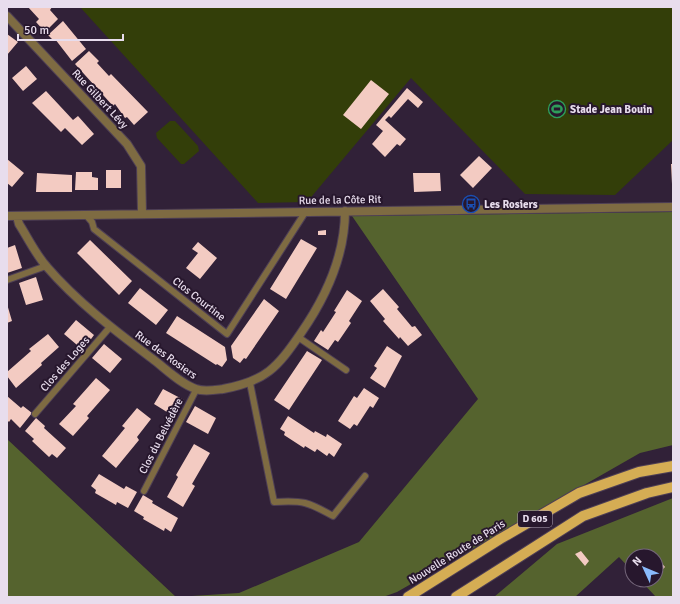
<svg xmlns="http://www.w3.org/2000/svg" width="680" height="604" font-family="Signika,sans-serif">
<rect width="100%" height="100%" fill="#312138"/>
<path fill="#333e09" d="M80,7H673V140L615,195L525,194L411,78L307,202L258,203Z
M170,121H175L198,146L199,151L184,164H181L157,138L156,133Z"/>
<path fill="#55632e" d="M673,212V445L640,453L397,592L383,597H7V439L176,597L239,593L359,542L478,399L352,216Z
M673,498V597H656L640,580H656V556H632V571L619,557L575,597H494L557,544Z"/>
<path fill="#f3cbc2" d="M28,7H52L50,10L58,19L45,32L36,22L39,19Z
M63,21L86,49L72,61L55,39L53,40L48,35Z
M7,34L18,42L7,55Z
M89,51L99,61L97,63L109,76L111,74L148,112L134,125L127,117L125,118L115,104L113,106L75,64Z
M26,66L37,79L23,91L12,78Z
M371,80L389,94L361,129L343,115Z
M407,88L423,102L418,108L408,99L391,118L389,116L385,120L406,139L400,146L397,144L385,157L372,144L383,131L376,125Z
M46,91L73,120L78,116L94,134L82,145L65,128L61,132L32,103Z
M479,156L492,168L473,188L460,175Z
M7,159L24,173L12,187L7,183Z
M671,164H673V184H672Z
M106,170H121V188H106Z
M76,172H92V177L98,178V190H75Z
M37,173L72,175V192H36Z
M413,173H440L441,191L414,192Z
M326,230V235H318V231Z
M301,239L317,248L286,299L270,289Z
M90,240L132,281L119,295L77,253Z
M198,242L217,258L200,279L186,268L198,253L192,249Z
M15,245L22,268L7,273V248Z
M36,277L43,300L26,305L19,283Z
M140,288L168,310L156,325L128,303Z
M383,289L399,307L397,309L412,327L415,326L422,335L408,346L400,337L399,339L383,321L385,319L370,301Z
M347,290L362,301L349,321L351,323L338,342L335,340L328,350L314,341L321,330L323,332L336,312L334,311Z
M264,299L279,311L246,359L244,358L240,363L233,358L231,346Z
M7,304L12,321L7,323Z
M177,316L225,347L227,360L222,367L217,364L216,365L166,333Z
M76,320L94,335L83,350L64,334Z
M48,334L59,347L41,363L42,365L16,388L7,376V372L31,351L29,349Z
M104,344L122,359L110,373L92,358Z
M387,346L402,356L385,388L370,378L377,368L374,366Z
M307,351L322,360L289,410L274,400Z
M96,378L110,390L87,416L89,418L73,436L59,424L76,406L73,404Z
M364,388L379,398L373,408L370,406L357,426L354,424L350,429L338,421L354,396L357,398Z
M163,389L184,400L175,417L154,404Z
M7,396L21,408L23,406L32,413L20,428L11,419L9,422L7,420Z
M195,406L216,418L208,434L186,422Z
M137,408L151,419L137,437L139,440L116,468L102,456L125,428L122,426Z
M288,416L314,433L315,431L326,437L327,434L342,444L334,457L329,453L327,456L317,449L315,452L305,446L304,448L284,435L285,432L280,429Z
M36,418L45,426L44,428L66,448L57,458L52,454L49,457L32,441L34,439L25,431Z
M194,444L210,453L192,484L195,486L183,507L167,497L178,477L176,475Z
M99,474L124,489L126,486L137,492L128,508L117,502L116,505L95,493L96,490L91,486Z
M143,495L153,501L152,503L178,518L171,532L165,528L164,531L143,519L144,517L134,511Z
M581,551L589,561L585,566L575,554Z
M659,560L665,567L660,572L656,567V563Z"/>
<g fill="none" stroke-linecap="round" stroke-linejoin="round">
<g stroke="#4e3f55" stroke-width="8">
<path id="service" d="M86,215L92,222L94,229L227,334L306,211
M7,280L46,266
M298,337L346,370
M250,383L274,502C303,500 308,502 333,516L365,476
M35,414L110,327
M144,491L196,390"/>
</g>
<g stroke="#4e3f55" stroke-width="10">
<path id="minor" d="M7,16L127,144L141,166L142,213
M7,216L673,207
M17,216L19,224C28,238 36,255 47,267C78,303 117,332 154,360C167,370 181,384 196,389C204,392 215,390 223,389C266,381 277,368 301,333C326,297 345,256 345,211"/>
</g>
<g stroke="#4e3f55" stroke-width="12">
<path id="primary" d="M408,597L500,539L579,493L639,472L673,466
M456,597L583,516L647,493L673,487"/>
</g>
<use href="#service" stroke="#7e6b42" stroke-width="6"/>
<use href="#minor" stroke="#7e6b42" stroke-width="8"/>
<use href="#primary" stroke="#d5ad54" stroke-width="10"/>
</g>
<defs>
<g id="stadium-ring" transform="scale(0.9)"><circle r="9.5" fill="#27172d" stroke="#2e9e5b" stroke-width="1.5"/><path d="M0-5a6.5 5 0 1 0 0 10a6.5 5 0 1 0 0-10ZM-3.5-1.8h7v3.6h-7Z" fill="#2e9e5b"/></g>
<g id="bus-ring" transform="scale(0.9)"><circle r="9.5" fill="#27172d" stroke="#1a4fb4" stroke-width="1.5"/><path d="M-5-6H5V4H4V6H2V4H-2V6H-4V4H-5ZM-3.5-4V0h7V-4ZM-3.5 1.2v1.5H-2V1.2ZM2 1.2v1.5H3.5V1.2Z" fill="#1a4fb4"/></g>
</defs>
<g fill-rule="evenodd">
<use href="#stadium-ring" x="557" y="109"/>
<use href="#bus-ring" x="471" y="204"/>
</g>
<g text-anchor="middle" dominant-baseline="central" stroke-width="4" stroke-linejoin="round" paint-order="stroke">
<rect fill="#27172d" stroke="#aea2b3" stroke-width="1" x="518" y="511" width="34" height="16" rx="3"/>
<g font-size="10" font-weight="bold" fill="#e8dded">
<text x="535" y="519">D 605</text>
</g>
<g font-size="11" fill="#e8dded" stroke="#27172d">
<text transform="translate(100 99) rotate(47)">Rue Gilbert Lévy</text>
<text transform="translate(340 200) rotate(-1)">Rue de la Côte Rit</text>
<text transform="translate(199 299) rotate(38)">Clos Courtine</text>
<text transform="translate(166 355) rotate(36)">Rue des Rosiers</text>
<text transform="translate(65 364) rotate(-49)">Clos des Loges</text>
<text transform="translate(161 436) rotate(-63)">Clos du Belvédère</text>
<text transform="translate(457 552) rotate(-32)">Nouvelle Route de Paris</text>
</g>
<g font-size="11" font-weight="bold" fill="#e8dded" stroke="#27172d" text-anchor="start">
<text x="570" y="109">Stade Jean Bouin</text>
<text x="484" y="204">Les Rosiers</text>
</g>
</g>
<rect width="680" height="604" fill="none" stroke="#e8dded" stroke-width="16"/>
<g transform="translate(644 568) rotate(314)"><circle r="19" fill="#27172d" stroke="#74667a"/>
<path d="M0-3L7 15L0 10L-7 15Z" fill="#89bafc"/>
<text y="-6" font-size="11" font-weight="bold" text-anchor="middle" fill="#e8dded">N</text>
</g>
<path d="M18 34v6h105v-6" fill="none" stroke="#e8dded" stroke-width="2"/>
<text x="24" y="34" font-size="12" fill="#e8dded" stroke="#27172d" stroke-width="3" paint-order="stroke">50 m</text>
</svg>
